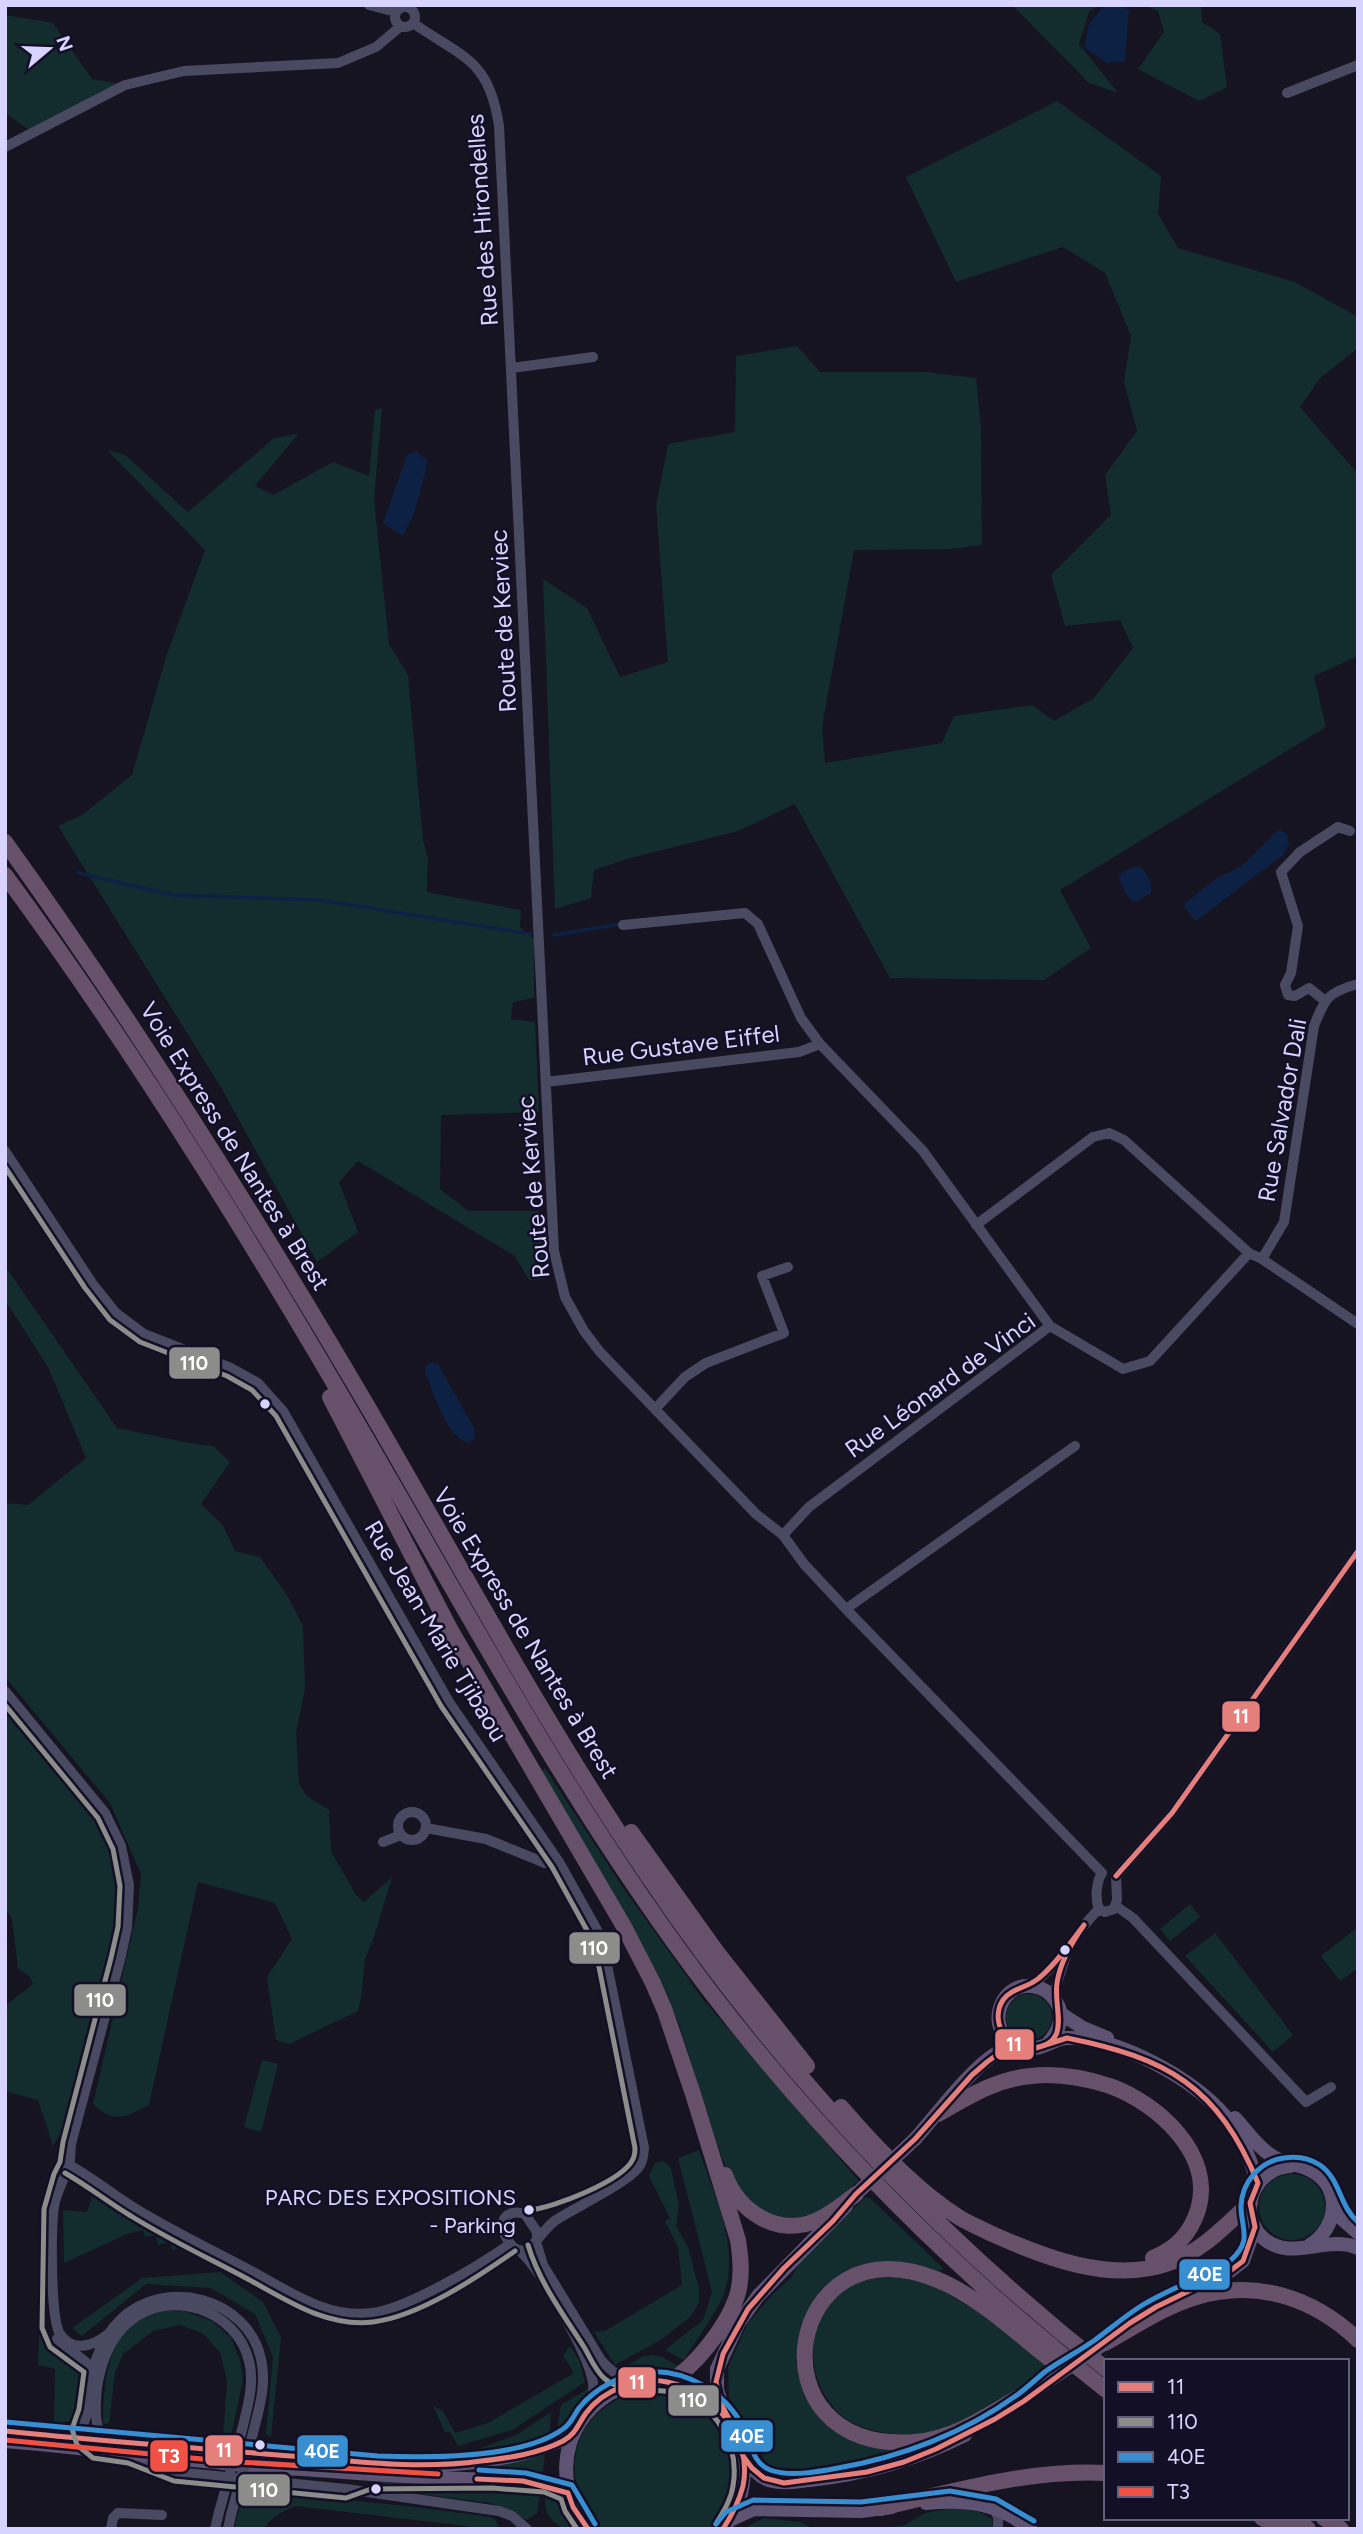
<svg xmlns="http://www.w3.org/2000/svg" width="1363" height="2534" font-family="Figtree,sans-serif">
<rect width="100%" height="100%" fill="#161421"/>
<path fill="#132c2d" d="M1012,5H1099L1089,12L1079,44L1118,93L1089,83Z
M1144,5H1201L1202,22L1220,34L1227,87L1199,101L1138,69L1164,32L1158,11Z
M5,15L53,23L92,79L125,85L32,132L5,113Z
M1057,101L1161,176L1158,214L1178,248L1295,282L1358,317V348L1320,378L1300,407L1358,474V656L1314,676L1326,727L1060,890L1091,948L1044,980L890,978L795,804L738,831L630,858L594,870L591,898L555,909L543,579L587,608L620,677L668,662L656,505L668,444L735,432L736,356L797,346L820,372H926L976,378L981,429L982,545L951,549L854,550L822,727L825,763L942,743L954,716L1032,705L1054,721L1094,698L1133,648L1120,620L1065,626L1051,575L1111,515L1105,475L1137,431L1124,382L1131,336L1105,273L1063,247L956,282L906,177Z
M382,408L374,499L389,644L408,675L423,840L428,859L427,892L521,910L520,927L534,939V998L513,1002L511,1019L535,1022L539,1112L441,1115L440,1189L468,1211H539L546,1279L529,1280L515,1256L358,1161L339,1182L358,1232L317,1262L222,1089L58,826L82,815L132,775L167,654L205,550L107,450L125,455L188,512L273,439L299,433L255,486L273,495L333,462L369,476L375,410Z
M5,1266L117,1428L189,1443L213,1446L230,1462L201,1504L223,1525L235,1551L260,1557L287,1595L303,1626L305,1688L296,1733L299,1784L307,1796L329,1810L331,1851L356,1895L364,1902L392,1877L374,1937L365,1959L362,1991L358,2011L289,2044L276,2040L267,1977L292,1939L275,1903L198,1882L149,2105C126,2117 114,2124 93,2104L138,1908L141,1874L110,1803L5,1677V1503L28,1505L86,1458L48,1367L5,1300Z
M5,1708L44,1756L89,1803L116,1846L125,1892L75,2110L53,2146L38,2100L5,2091V2006L33,1984L30,1977L18,1968L12,1919L5,1908Z
M545,1768L622,1886L702,1998L859,2181C834,2201 805,2230 770,2215C733,2199 720,2154 709,2120C695,2078 684,2034 667,1994C659,1974 647,1956 637,1937C606,1881 573,1827 540,1772Z
M1190,1904L1200,1917L1170,1941L1160,1929Z
M1358,1927V1968L1340,1981L1321,1956Z
M1215,1933L1293,2035L1273,2052L1185,1956Z
M1006 2017a23 23 0 1 1 46 0a23 23 0 1 1-46 0Z
M262,2060L278,2064L261,2132L244,2127Z
M699,2150C714,2195 739,2244 725,2291C720,2308 694,2343 684,2360L665,2350L703,2320L712,2292L678,2158Z
M663,2161L671,2168L679,2206L676,2226L688,2247L699,2289V2303L690,2317L662,2339L615,2365L594,2332L605,2331L682,2285L678,2247L665,2221L670,2218L649,2176L655,2163Z
M1259 2207a33 33 0 1 1 66 0a33 33 0 1 1-66 0Z
M95,2188L136,2217L137,2224L186,2247L172,2250L170,2242L158,2245L156,2235L145,2237L143,2230L127,2234L64,2263L63,2210L87,2212Z
M866,2197L870,2198L943,2268L939,2273L905,2264H864L821,2289L801,2325L796,2361L804,2395L824,2423L855,2441L891,2451V2459L778,2474L765,2461L741,2415L729,2397L728,2367L748,2323L774,2293L792,2277L801,2259Z
M220,2272L263,2302L281,2337L271,2437L266,2434L273,2357L255,2314L211,2288L146,2284L82,2336L72,2328L142,2278Z
M896,2277L930,2284L951,2296L978,2312L1050,2368L1048,2372C1008,2396 966,2428 919,2435C902,2437 865,2431 851,2422C810,2397 800,2336 833,2301C840,2294 849,2285 858,2282C870,2278 883,2278 896,2277Z
M40,2309H47L43,2317L47,2337L59,2352L77,2367L83,2379L81,2416L74,2421L54,2423L55,2369L38,2365Z
M184,2311L212,2321L231,2338L240,2360L243,2379L230,2441L223,2439L227,2381L220,2352L202,2333L180,2325L153,2331L123,2354L115,2373L109,2423L103,2424C104,2382 106,2327 156,2312C164,2310 175,2311 184,2311Z
M570,2346L579,2360L585,2382L512,2430L458,2446L450,2432H445L433,2406L443,2411L455,2433L488,2423L574,2373L563,2355Z
M653,2355L662,2357L680,2367C664,2376 636,2377 620,2369L644,2356Z
M589,2388C588,2405 570,2427 556,2436L561,2405Z
M649,2389C724,2390 768,2476 712,2529H598C552,2471 576,2402 649,2389Z
M551,2412L549,2440L496,2452L457,2457L516,2435Z
M545,2455L542,2476L479,2471L480,2469Z
M382,2482L541,2488L537,2513L527,2520L491,2503L381,2489Z
M244,2490L407,2506L491,2517L496,2521L499,2529H472L466,2526L295,2506C282,2512 272,2516 264,2529H234Z
M547,2491L561,2502L577,2529H563C547,2516 542,2511 547,2491Z
M948,2509C964,2509 978,2509 992,2519L993,2529H855L903,2526L925,2513Z
M764,2518L800,2522L814,2529H742Z"/>
<path fill="#0d2144" d="M1104,5H1121L1129,10L1125,61L1107,63L1085,48L1088,26Z
M416,451L427,460C428,466 416,507 413,516C410,523 405,529 403,536L383,523L407,455Z
M1279,829L1287,834L1289,844L1283,855L1196,921L1184,907L1185,903L1216,879L1243,865Z
M1137,866C1147,870 1153,883 1151,893L1135,902C1126,898 1122,886 1119,877L1123,871Z
M430,1362L438,1364L474,1428L475,1435L474,1439L467,1443C445,1434 434,1393 425,1372V1367Z"/>
<g fill="none" stroke-linecap="round" stroke-linejoin="round">
<path stroke="#0d2144" stroke-width="3.5" d="M78,873L173,895L319,900L531,934
M554,935L621,924"/>
<path stroke="#4a4962" stroke-width="10" d="M369,5L396,12
M395 17a10 10 0 1 1 20 0a10 10 0 1 1-20 0Z
M413,23C463,58 489,59 499,126L554,1251L565,1297L584,1331L600,1352L756,1514L783,1535L804,1564L846,1609L1102,1873
M1287,93L1358,65
M5,147L125,85L184,71L338,63L376,47L401,26
M512,368L593,357
M623,925L745,913L758,924L801,1018L820,1044L923,1151L1050,1326
M1324,1000L1309,988L1295,996L1288,995L1285,985L1291,973L1298,926L1281,872L1300,852L1338,827L1350,831
M546,1082L799,1052L820,1044
M5,1151L92,1283L116,1313L144,1334L231,1368L258,1383L283,1411L449,1702L559,1862L597,1930L604,1950L644,2148C643,2156 643,2162 638,2168C625,2184 576,2207 556,2220C544,2228 534,2247 526,2250C516,2253 510,2245 506,2237C497,2221 507,2208 525,2214L537,2232V2238
M976,1225L1093,1137L1109,1133L1124,1140L1249,1253
M1262,1259L1284,1222L1314,1026C1325,998 1328,992 1358,984
M655,1409L685,1377L706,1363L784,1333L762,1276L788,1267
M783,1535L809,1507L1050,1326L1123,1369L1150,1361L1249,1253L1262,1259L1358,1324
M846,1609L1075,1446
M5,1691L105,1813L121,1846L129,1885L127,1928L120,1960L71,2144C70,2151 71,2160 69,2166C64,2179 57,2191 54,2206C51,2227 50,2318 60,2334C72,2353 93,2346 107,2335
M398 1826a14 14 0 1 1 28 0a14 14 0 1 1-28 0Z
M426,1828L486,1839L545,1863L559,1862
M383,1842L401,1835
M1116,1876L1172,1813L1358,1551
M1116,1906L1133,1918L1306,2102L1331,2087
M1099,1909L1105,1912L1114,1909L1117,1900L1116,1876
M1099,1909C1095,1899 1096,1882 1102,1873
M1029,1986C1059,1967 1074,1933 1099,1909
M1057,2002L1056,1986L1067,1953
M69,2165C93,2178 113,2195 136,2209C174,2232 214,2251 253,2272C290,2292 328,2319 372,2313C407,2309 480,2265 510,2244
M536,2242L543,2265L601,2360C613,2374 622,2378 639,2382
M520,2251C541,2270 589,2355 593,2383C594,2392 592,2401 589,2409
M57,2339L93,2368
M81,2428C88,2417 88,2405 89,2392C92,2366 101,2339 120,2320C164,2276 248,2298 261,2359C267,2384 259,2409 253,2433
M105,2444C94,2427 95,2408 97,2387C101,2363 110,2338 129,2322C170,2287 237,2310 249,2361C255,2384 247,2408 242,2430
M139,2458L176,2472L346,2489L499,2511L512,2516L527,2529
M993,2507L998,2517V2529
M111,2529L113,2518L118,2513L162,2515
M215,2529L219,2512
M228,2529L231,2515"/>
<path stroke="#5e5373" stroke-width="14" d="M1060,2013L1083,2028L1107,2038
M1020,2047C980,2032 1001,1974 1040,1988C1048,1991 1055,1998 1059,2007C1063,2020 1058,2032 1049,2042
M1235,2118C1246,2130 1256,2145 1269,2154C1281,2164 1297,2163 1310,2170C1343,2186 1338,2228 1310,2245
M915,2139C936,2116 977,2059 1005,2049C1015,2045 1026,2050 1036,2048C1047,2046 1055,2039 1066,2038C1117,2036 1192,2078 1225,2116C1241,2135 1250,2159 1258,2183
M1290,2166C1255,2168 1235,2213 1263,2238C1291,2263 1326,2234 1358,2248
M1333,2207L1340,2217L1358,2233
M1168,2301L1230,2271L1243,2261L1255,2227
M724,2411L717,2390V2369L738,2324L758,2296L846,2206
M5,2431L224,2452L439,2465C485,2463 533,2456 573,2434
M5,2441C105,2449 204,2464 303,2469C357,2473 410,2477 464,2479C502,2480 532,2478 568,2493
M744,2457C751,2467 759,2478 772,2481C784,2484 798,2481 810,2480C866,2474 915,2460 965,2435
M926,2503C965,2499 999,2503 1030,2529
M730,2520L754,2509L861,2511L892,2507
M588,2529C568,2505 561,2473 570,2443C577,2422 590,2406 609,2394C696,2341 785,2450 723,2529"/>
<path stroke="#67516a" stroke-width="16" d="M5,842C135,1023 252,1210 365,1402C458,1561 544,1724 648,1876C774,2063 929,2229 1106,2369
M5,875C141,1060 262,1258 377,1457C483,1640 584,1827 713,1995C827,2143 959,2275 1106,2390
M330,1397L450,1629L623,1925L653,1983L665,2011L693,2094L738,2240C741,2259 743,2280 736,2299C726,2327 695,2367 669,2382
M631,1832L716,1951L807,2066
M841,2107C872,2143 917,2191 957,2216C967,2223 979,2227 990,2233C1043,2257 1111,2284 1169,2263C1201,2252 1226,2225 1250,2203
M938,2114C968,2097 996,2079 1031,2076C1057,2073 1085,2078 1110,2086C1157,2103 1215,2154 1198,2210C1190,2234 1177,2248 1153,2258
M725,2175C738,2211 777,2237 815,2221C830,2215 843,2204 856,2194
M1105,2343C1134,2327 1163,2307 1196,2297C1256,2279 1313,2297 1358,2340
M1044,2383C1002,2404 964,2438 915,2442C746,2455 785,2216 938,2280C979,2297 1015,2332 1050,2359
M881,2508C954,2491 1030,2469 1106,2473
M1262,2518L1283,2529
M1291,2518L1308,2529
M1324,2518L1341,2529"/>
<path stroke="#4a4962" stroke-width="10" d="M219,2512L242,2430
M231,2515L253,2433"/>
<path stroke="#5e5373" stroke-width="14" d="M856,2194L915,2139
M1051,2379L1105,2343"/>
<g stroke="#130f26" stroke-width="10">
<path id="bus-1" d="M1116,1876L1172,1813L1358,1551
M1084,1925C1072,1942 1060,1962 1057,1983C1053,2009 1073,2044 1032,2048C1007,2051 989,2021 1003,2000C1011,1988 1028,1988 1039,1978C1057,1963 1070,1943 1084,1925Z
M1067,2038C1167,2058 1218,2086 1258,2183L1250,2203L1255,2227L1243,2261L1230,2271L1156,2307L1130,2323L1024,2401L995,2419L936,2449L904,2462L867,2472L784,2483L764,2478L752,2468L743,2456L735,2430L721,2404L716,2382L723,2354L748,2309L784,2268L833,2221L856,2194L915,2139L972,2075L987,2062L1006,2048H1036Z
M5,2431C100,2441 195,2448 291,2456C354,2461 417,2470 481,2461C508,2458 538,2454 563,2441C576,2434 578,2424 586,2413C603,2390 639,2376 667,2382C714,2391 753,2436 743,2486C739,2502 732,2515 723,2529
M477,2479L523,2481L568,2493L573,2507L588,2529"/>
</g>
<g stroke="#130f26" stroke-width="10">
<path id="bus-2" d="M5,1167L85,1288L110,1320L140,1342L227,1376L252,1390L276,1416L441,1706L552,1867L589,1934L596,1952L635,2148C635,2151 634,2157 633,2159C623,2181 553,2208 529,2210
M5,1705L98,1818L113,1849L120,1886L118,1927L111,1958L63,2142L60,2162L54,2174L44,2209L42,2328L50,2347L84,2372L79,2409L72,2429L77,2445L93,2458L128,2463L174,2481L346,2498L371,2489L492,2488L544,2492L561,2499L565,2511L577,2529
M65,2173C88,2186 109,2203 131,2216C168,2239 206,2257 244,2277C284,2298 325,2328 373,2322C420,2316 476,2278 515,2251
M528,2245C539,2282 563,2314 584,2347C590,2357 596,2372 605,2379C623,2394 651,2388 672,2392C715,2401 740,2444 733,2486C731,2500 723,2512 716,2524"/>
</g>
<g stroke="#130f26" stroke-width="10">
<path id="bus-3" d="M6,2422L378,2456C428,2458 522,2459 563,2429C571,2424 574,2415 579,2408C595,2388 622,2374 647,2372C686,2369 725,2392 743,2427C751,2442 752,2463 770,2470C790,2477 817,2472 838,2468C901,2457 965,2433 1017,2395C1027,2388 1036,2379 1046,2371C1062,2360 1079,2351 1095,2340C1110,2329 1125,2316 1141,2306C1170,2288 1203,2278 1231,2260C1253,2240 1241,2229 1241,2206C1242,2182 1260,2161 1284,2158C1296,2156 1309,2158 1320,2165C1341,2180 1339,2206 1358,2222
M479,2470L526,2473L572,2485L595,2524
M716,2524L726,2512L753,2500L861,2502L950,2491L996,2499L1034,2521"/>
</g>
<g stroke="#130f26" stroke-width="10">
<path id="bus-4" d="M5,2440L223,2461L438,2474"/>
</g>
<use href="#bus-1" stroke="#e47f7b" stroke-width="5"/>
<use href="#bus-2" stroke="#8c8c8a" stroke-width="5"/>
<use href="#bus-3" stroke="#378fd1" stroke-width="5"/>
<use href="#bus-4" stroke="#ef5144" stroke-width="5"/>
</g>
<g fill="#d9d4ff" stroke="#130f26" stroke-width="2.5">
<circle cx="265" cy="1404" r="6"/>
<circle cx="1065" cy="1950" r="6"/>
<circle cx="529" cy="2210" r="6"/>
<circle cx="260" cy="2445" r="6"/>
<circle cx="376" cy="2489" r="6"/>
</g>
<g text-anchor="middle" dominant-baseline="central" stroke-width="5" stroke-linejoin="round" paint-order="stroke">
<g font-size="22" fill="#d9d4ff" stroke="#130f26" text-anchor="end">
<text x="516" y="2197">PARC DES EXPOSITIONS<tspan x="516" dy="28">- Parking</tspan></text>
</g>
<g font-size="24" fill="#d9d4ff" stroke="#130f26">
<text transform="translate(482 220) rotate(-94)">Rue des Hirondelles</text>
<text transform="translate(503 621) rotate(-93)">Route de Kerviec</text>
<text transform="translate(681 1045) rotate(-7)">Rue Gustave Eiffel</text>
<text transform="translate(1282 1110) rotate(-80)">Rue Salvador Dali</text>
<text transform="translate(235 1146) rotate(58)">Voie Express de Nantes à Brest</text>
<text transform="translate(533 1187) rotate(-95)">Route de Kerviec</text>
<text transform="translate(940 1385) rotate(-36)">Rue Léonard de Vinci</text>
<text transform="translate(436 1631) rotate(59)">Rue Jean-Marie Tjibaou</text>
<text transform="translate(526 1633) rotate(59)">Voie Express de Nantes à Brest</text>
</g>
</g>
<g stroke="#130f26" stroke-width="2.5">
<rect x="168" y="1346" width="53" height="34" rx="7" fill="#8c8c8a"/>
<rect x="1221" y="1700" width="40" height="33" rx="7" fill="#e47f7b"/>
<rect x="568" y="1931" width="53" height="34" rx="7" fill="#8c8c8a"/>
<rect x="73" y="1983" width="54" height="34" rx="7" fill="#8c8c8a"/>
<rect x="994" y="2028" width="41" height="33" rx="7" fill="#e47f7b"/>
<rect x="1178" y="2258" width="53" height="33" rx="7" fill="#378fd1"/>
<rect x="617" y="2366" width="40" height="33" rx="7" fill="#e47f7b"/>
<rect x="667" y="2384" width="53" height="33" rx="7" fill="#8c8c8a"/>
<rect x="720" y="2419" width="54" height="34" rx="7" fill="#378fd1"/>
<rect x="204" y="2434" width="40" height="33" rx="7" fill="#e47f7b"/>
<rect x="296" y="2434" width="53" height="34" rx="7" fill="#378fd1"/>
<rect x="149" y="2439" width="40" height="34" rx="7" fill="#ef5144"/>
<rect x="237" y="2473" width="54" height="34" rx="7" fill="#8c8c8a"/>
</g>
<g font-size="19" text-anchor="middle" font-weight="bold" fill="#fff">
<text x="194" y="1370">110</text>
<text x="1241" y="1723">11</text>
<text x="594" y="1955">110</text>
<text x="100" y="2007">110</text>
<text x="1014" y="2051">11</text>
<text x="1205" y="2281">40E</text>
<text x="637" y="2389">11</text>
<text x="693" y="2407">110</text>
<text x="747" y="2443">40E</text>
<text x="224" y="2457">11</text>
<text x="322" y="2458">40E</text>
<text x="169" y="2463">T3</text>
<text x="264" y="2497">110</text>
</g>
<rect width="1363" height="2534" fill="none" stroke="#d9d4ff" stroke-width="14"/>
<rect x="1104" y="2359" width="245" height="161" fill="#130f26" stroke="#625e7d" stroke-width="2"/>
<rect x="1118" y="2382" width="35" height="10" fill="#e47f7b" stroke="#625e7d" stroke-width="2"/>
<text x="1167" y="2394" font-size="21" fill="#d9d4ff">11</text>
<rect x="1118" y="2417" width="35" height="10" fill="#8c8c8a" stroke="#625e7d" stroke-width="2"/>
<text x="1167" y="2429" font-size="21" fill="#d9d4ff">110</text>
<rect x="1118" y="2452" width="35" height="10" fill="#378fd1" stroke="#625e7d" stroke-width="2"/>
<text x="1167" y="2464" font-size="21" fill="#d9d4ff">40E</text>
<rect x="1118" y="2487" width="35" height="10" fill="#ef5144" stroke="#625e7d" stroke-width="2"/>
<text x="1167" y="2499" font-size="21" fill="#d9d4ff">T3</text>
<g transform="translate(49 49) rotate(71)" stroke="#130f26" stroke-width="5" paint-order="stroke">
<path d="M0-5L12 26L0 18L-12 26Z" fill="#d9d4ff"/>
<text y="-10" font-size="19" font-weight="bold" text-anchor="middle" fill="#d9d4ff">N</text>
</g>
</svg>
